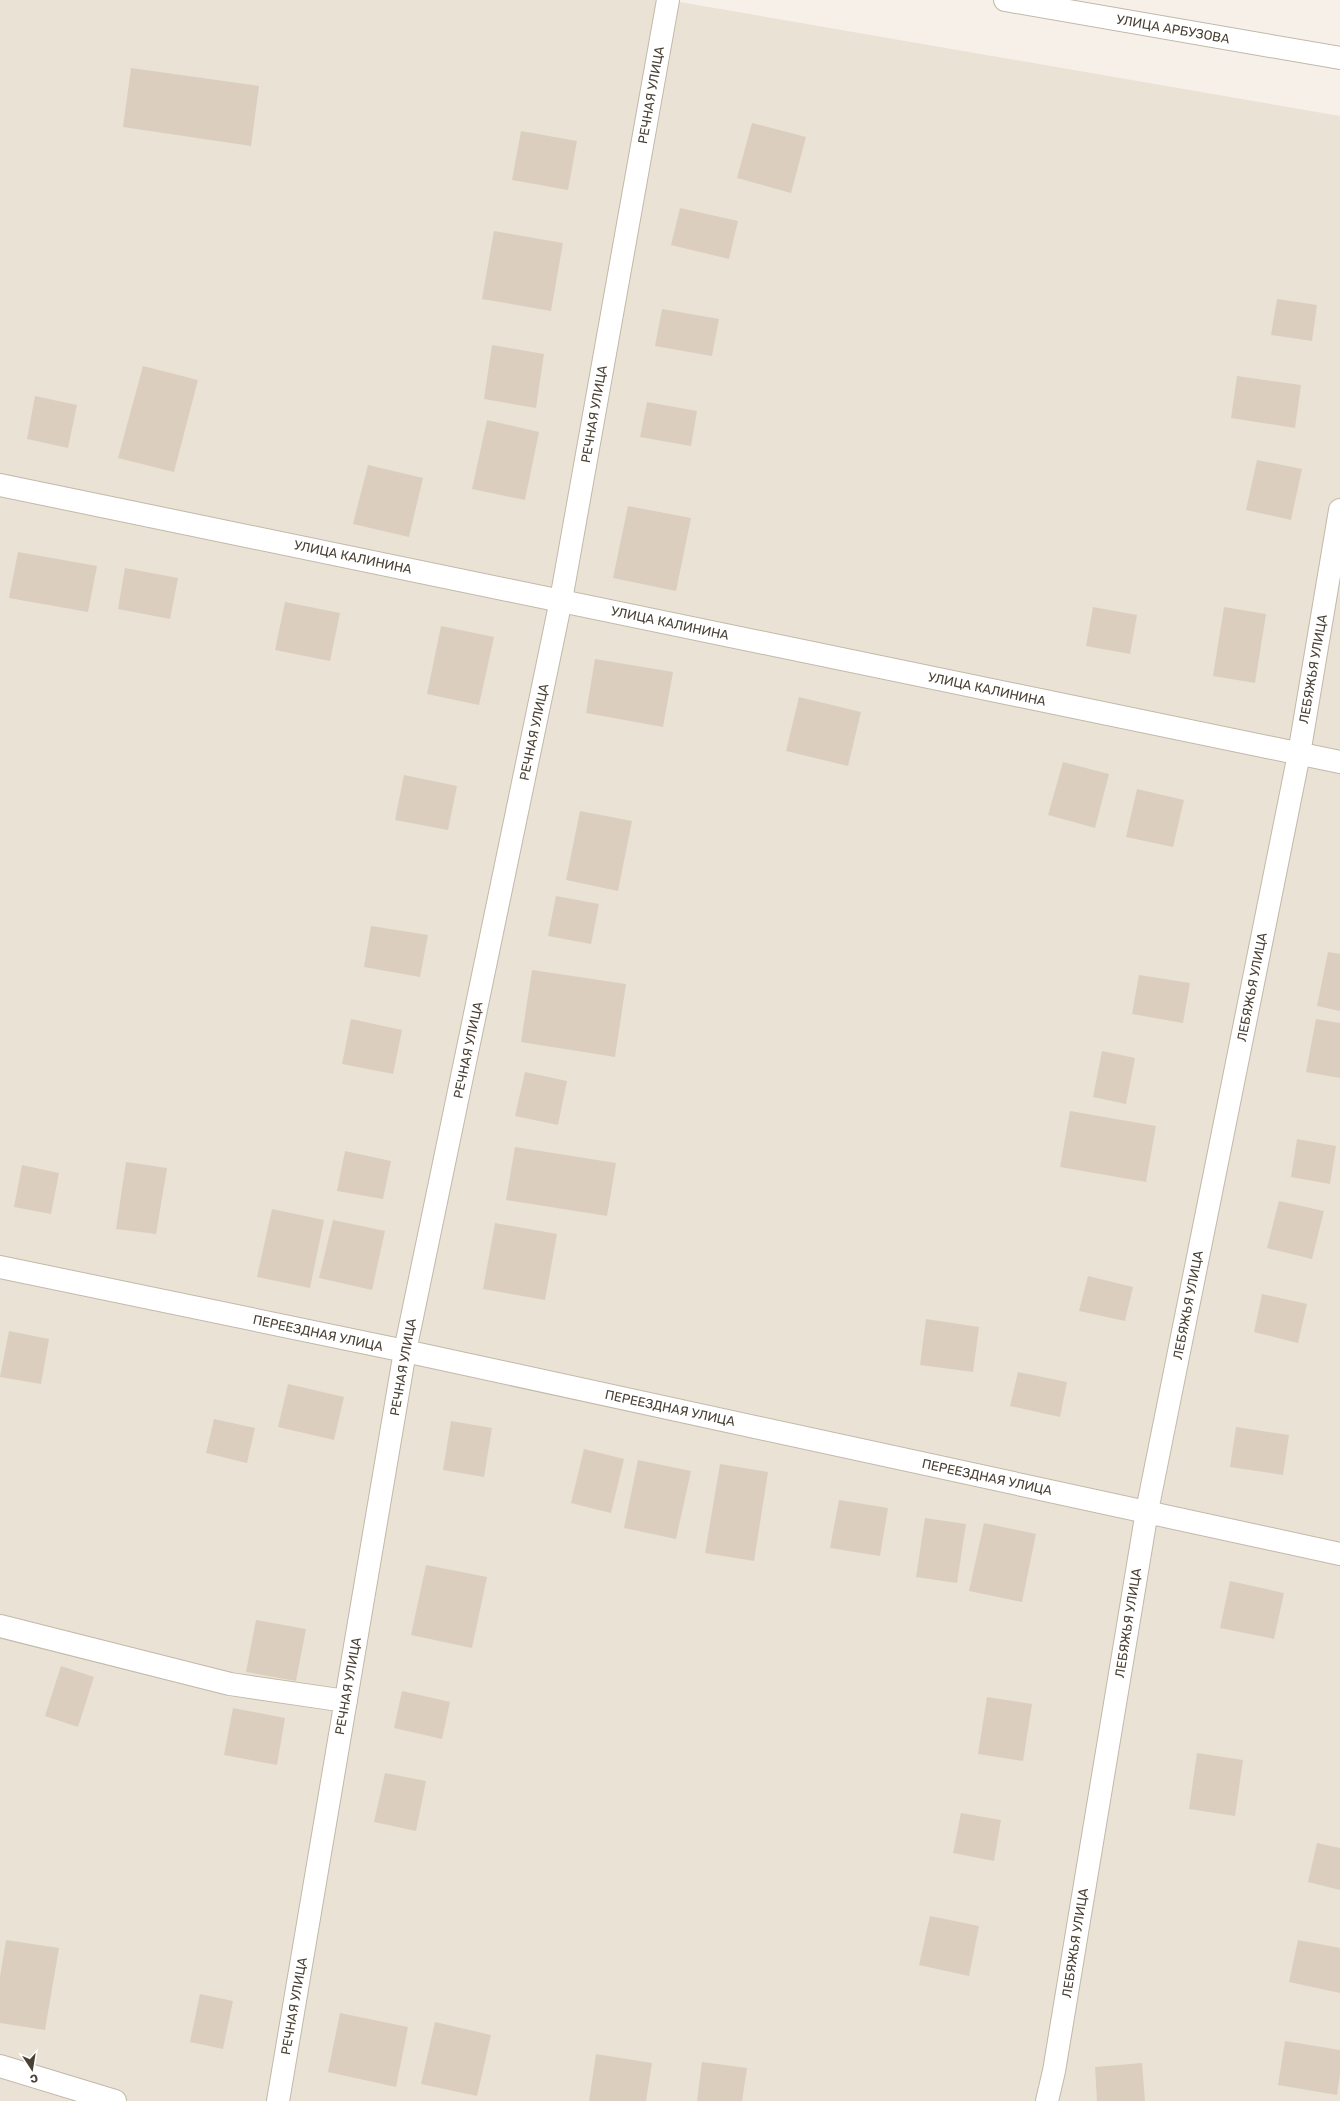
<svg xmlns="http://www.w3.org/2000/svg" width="1340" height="2101" font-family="Rubik,sans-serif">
<rect width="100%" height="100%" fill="#f6f0e8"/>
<path fill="#eae2d5" d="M0,0H668L1340,116V2101H0Z"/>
<path fill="#dccebf" d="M131,68L259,86L251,146L123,127Z
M752,123L806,137L791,193L737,178Z
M521,131L577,141L568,190L512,180Z
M680,208L738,221L729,259L671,245Z
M494,231L563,243L551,311L482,299Z
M1277,299L1317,305L1312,341L1271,335Z
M662,309L719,319L712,356L655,346Z
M492,345L544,354L536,408L484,399Z
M143,366L198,380L174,472L118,458Z
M1237,376L1301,385L1295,428L1231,418Z
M35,396L77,405L68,448L27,439Z
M647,402L697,411L691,446L640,437Z
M487,420L539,432L525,500L472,489Z
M1257,460L1302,469L1291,520L1246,510Z
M368,465L423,478L409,537L353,524Z
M628,506L691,518L676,591L613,578Z
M18,552L97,566L88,612L9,598Z
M125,568L178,578L170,619L118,609Z
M285,602L340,613L330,661L275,650Z
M1093,607L1137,615L1130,654L1086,646Z
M1224,607L1266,614L1255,683L1213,676Z
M441,626L494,637L479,705L427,694Z
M595,659L673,672L663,727L586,713Z
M799,697L861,712L848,766L786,751Z
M1063,762L1109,774L1095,828L1048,815Z
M404,775L457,786L448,830L395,820Z
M1137,789L1184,800L1173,847L1126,837Z
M580,811L632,821L618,891L566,880Z
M556,896L599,904L591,944L548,936Z
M371,926L428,935L420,977L364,967Z
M1328,952L1340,954V1011L1317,1006Z
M532,970L626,984L615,1057L521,1042Z
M1139,975L1190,983L1183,1023L1132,1014Z
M351,1019L402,1030L393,1074L342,1064Z
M1316,1019L1340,1023V1078L1306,1072Z
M1102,1051L1135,1058L1126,1104L1093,1097Z
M525,1072L567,1081L558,1125L515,1116Z
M1070,1111L1156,1126L1146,1182L1060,1167Z
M1297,1139L1336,1146L1330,1184L1291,1177Z
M515,1147L616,1163L607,1216L506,1200Z
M345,1151L391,1161L383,1199L337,1191Z
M126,1162L167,1168L156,1234L116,1229Z
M22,1165L59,1173L51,1214L14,1207Z
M1279,1201L1324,1211L1312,1259L1267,1248Z
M272,1209L324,1220L310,1288L257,1277Z
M333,1220L385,1231L372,1290L319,1278Z
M495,1223L557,1234L545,1300L483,1289Z
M1088,1276L1133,1287L1125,1321L1079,1311Z
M1262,1294L1307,1304L1298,1343L1254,1332Z
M926,1319L979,1327L973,1372L920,1365Z
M9,1331L49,1339L41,1384L0,1377Z
M1018,1372L1067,1382L1060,1417L1010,1406Z
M288,1384L344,1397L334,1440L278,1427Z
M214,1419L255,1428L247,1463L206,1453Z
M451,1421L492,1428L484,1477L443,1470Z
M1236,1427L1289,1435L1283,1475L1230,1467Z
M584,1449L624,1459L611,1513L571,1503Z
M638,1460L691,1471L676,1539L624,1528Z
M720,1464L768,1472L754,1561L705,1553Z
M839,1500L888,1508L880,1556L830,1548Z
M925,1518L966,1524L957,1583L916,1577Z
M984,1523L1036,1534L1022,1602L969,1591Z
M426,1565L487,1577L472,1648L411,1635Z
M1230,1581L1284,1593L1274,1639L1220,1628Z
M256,1620L306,1629L296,1681L246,1672Z
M61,1666L94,1677L78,1727L45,1716Z
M402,1691L450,1702L442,1739L394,1728Z
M987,1697L1032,1704L1023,1761L978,1754Z
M233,1708L285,1718L277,1765L224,1755Z
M1197,1753L1243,1760L1235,1816L1189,1809Z
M385,1773L426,1781L416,1831L374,1822Z
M961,1813L1001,1820L994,1861L953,1853Z
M1317,1843L1340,1848V1890L1308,1882Z
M930,1916L979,1926L969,1976L919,1965Z
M6,1940L59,1948L45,2030L0,2023V1977Z
M1298,1940L1340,1948V1993L1289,1982Z
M200,1994L233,2001L223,2049L190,2042Z
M340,2013L408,2027L396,2087L328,2072Z
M435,2022L491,2035L477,2096L421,2084Z
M1285,2041L1340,2050V2075L1337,2095L1278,2085Z
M596,2054L652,2063L646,2101H589Z
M702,2062L747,2068L742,2101H697Z
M1142,2063L1145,2101H1097L1095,2067Z"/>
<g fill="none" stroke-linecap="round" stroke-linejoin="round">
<g stroke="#c2b8a9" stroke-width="24">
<path id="minor" d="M1005,0L1340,58
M0,485L1340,762
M0,1267L405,1351L1340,1554
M0,1626L230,1684L346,1701
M0,2066L115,2101
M278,2101L405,1351L561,600L668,0
M1047,2101L1054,2071L1147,1511L1299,754L1340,510"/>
</g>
<use href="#minor" stroke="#fff" stroke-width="22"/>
</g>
<g text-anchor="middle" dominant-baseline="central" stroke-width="3" stroke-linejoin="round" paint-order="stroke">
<g font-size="13" fill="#4a4035" stroke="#fff">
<text transform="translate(1173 29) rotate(10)">УЛИЦА АРБУЗОВА</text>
<text transform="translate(651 95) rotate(-80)">РЕЧНАЯ УЛИЦА</text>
<text transform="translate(594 414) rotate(-80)">РЕЧНАЯ УЛИЦА</text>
<text transform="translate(353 557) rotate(12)">УЛИЦА КАЛИНИНА</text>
<text transform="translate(670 623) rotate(12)">УЛИЦА КАЛИНИНА</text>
<text transform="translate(1313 669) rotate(-80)">ЛЕБЯЖЬЯ УЛИЦА</text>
<text transform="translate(987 689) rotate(12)">УЛИЦА КАЛИНИНА</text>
<text transform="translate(534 732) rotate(-78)">РЕЧНАЯ УЛИЦА</text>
<text transform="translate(1252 987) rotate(-79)">ЛЕБЯЖЬЯ УЛИЦА</text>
<text transform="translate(468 1050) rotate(-78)">РЕЧНАЯ УЛИЦА</text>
<text transform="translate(1188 1305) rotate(-79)">ЛЕБЯЖЬЯ УЛИЦА</text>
<text transform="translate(318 1333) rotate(12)">ПЕРЕЕЗДНАЯ УЛИЦА</text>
<text transform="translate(403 1367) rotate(-80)">РЕЧНАЯ УЛИЦА</text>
<text transform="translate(670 1408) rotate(12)">ПЕРЕЕЗДНАЯ УЛИЦА</text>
<text transform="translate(987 1477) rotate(12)">ПЕРЕЕЗДНАЯ УЛИЦА</text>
<text transform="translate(1128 1623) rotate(-81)">ЛЕБЯЖЬЯ УЛИЦА</text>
<text transform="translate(348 1686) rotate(-80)">РЕЧНАЯ УЛИЦА</text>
<text transform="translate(1075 1943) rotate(-81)">ЛЕБЯЖЬЯ УЛИЦА</text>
<text transform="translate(294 2006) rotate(-80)">РЕЧНАЯ УЛИЦА</text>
</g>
</g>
<g transform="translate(32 2069) rotate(168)" stroke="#ffffff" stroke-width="3" paint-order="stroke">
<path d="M0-3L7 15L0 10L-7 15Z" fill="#4a4035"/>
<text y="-6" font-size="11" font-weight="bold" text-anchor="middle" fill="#4a4035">С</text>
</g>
</svg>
